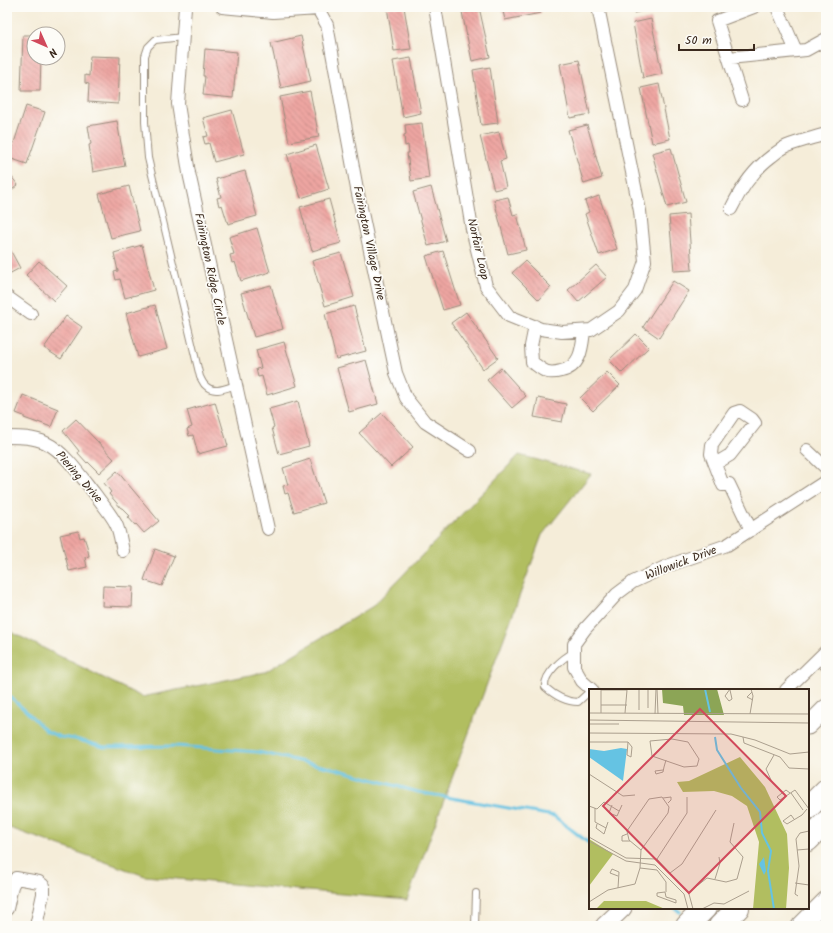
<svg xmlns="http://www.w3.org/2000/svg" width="833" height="933" font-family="Kalam,sans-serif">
<defs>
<pattern id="building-back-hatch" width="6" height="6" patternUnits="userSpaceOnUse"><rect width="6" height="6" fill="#eea6a2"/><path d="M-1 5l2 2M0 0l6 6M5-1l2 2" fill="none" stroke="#c28783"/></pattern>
</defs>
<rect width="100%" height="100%" fill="#fdfcf7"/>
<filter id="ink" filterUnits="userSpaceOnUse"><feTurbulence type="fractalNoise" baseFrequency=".025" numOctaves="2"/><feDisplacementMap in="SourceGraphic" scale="8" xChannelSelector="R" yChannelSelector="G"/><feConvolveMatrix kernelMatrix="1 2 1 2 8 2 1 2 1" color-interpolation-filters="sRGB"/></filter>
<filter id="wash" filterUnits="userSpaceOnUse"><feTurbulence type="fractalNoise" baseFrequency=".012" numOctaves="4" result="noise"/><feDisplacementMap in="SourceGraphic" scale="16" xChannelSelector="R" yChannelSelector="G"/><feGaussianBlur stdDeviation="0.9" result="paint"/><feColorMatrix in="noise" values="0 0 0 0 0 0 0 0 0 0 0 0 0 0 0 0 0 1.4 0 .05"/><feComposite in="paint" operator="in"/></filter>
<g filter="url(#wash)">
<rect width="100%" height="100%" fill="#f5edd9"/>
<path fill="#b1be60" stroke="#76743f" d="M519,455L591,474L542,535L407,900L145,876L7,827V630L142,697L265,672L373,606Z"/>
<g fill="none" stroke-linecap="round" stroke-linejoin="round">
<path stroke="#65c3e3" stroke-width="3" d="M7,694L26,711L46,731L60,737L75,739L104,747L176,746L258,752L336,769L418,792L554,816L590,844
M675,908L680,912"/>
</g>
<g id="blocks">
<path fill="url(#building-back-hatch)" d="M387,7H404L411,49L394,51Z
M461,7H479L490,57L472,61Z
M502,7H540L541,13L505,20Z
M633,7H651V9L634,13Z
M651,19L662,74L643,78L633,23Z
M23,35H34V58H41L40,91H21Z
M301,36L311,81L281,88L271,43Z
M205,49L237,52L233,98L203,95L205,76H203Z
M90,56L120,57L118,104L88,102L89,84L85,83V75L89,76Z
M411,58L421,113L403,117L393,61Z
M579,60L590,114L570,118L560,64Z
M490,67L498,123L481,125L473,70Z
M659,84L670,139L652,143L641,88Z
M310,91L319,137L289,142L280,97Z
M26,106L45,112L27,164L9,158Z
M232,110L244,154L214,162L209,143L205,144L203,137L208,136L203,118Z
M117,121L125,166L93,172L89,145L91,144L88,126Z
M422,123L429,178L411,181L407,153H409L408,145L405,146L404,135L406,134L405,125Z
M587,125L602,178L584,184L568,130Z
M499,132L506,159L500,161L506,187L494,190L480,136Z
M316,145L329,189L301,198L287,154Z
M671,148L686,202L667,207L652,153Z
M7,171L18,185L7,194Z
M245,171L257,216L228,224L222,205L219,206L217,198L221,197L216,179Z
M129,186L140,231L111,238L99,194Z
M431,187L446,241L428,246L413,192Z
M599,196L617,249L599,255L585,214L589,212L585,201Z
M508,197L513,215L517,214L526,250L508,254L494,200Z
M329,199L341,243L312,251L300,207Z
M688,214L692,270L674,271L669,216Z
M257,228L270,272L241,281L235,262L232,263L230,255L234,254L229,237Z
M7,244L20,268L7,275Z
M142,245L154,290L125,298L120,279L116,280L114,272L118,271L114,253Z
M443,251L460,305L443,310L426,256Z
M341,253L354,297L325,306L312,261Z
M39,261L67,286L54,301L26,275Z
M525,261L551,287L539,300L512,273Z
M596,265L607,277L578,302L568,290Z
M673,281L689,291L659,338L643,327Z
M271,285L283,329L254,337L241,293Z
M155,305L167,349L138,357L126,313Z
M354,306L366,351L336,359L325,314Z
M466,312L498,358L483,369L451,323Z
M66,316L82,327L61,359L44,348Z
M636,334L649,347L622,373L609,360Z
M284,342L297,386L267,395L262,376L258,377L256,369L261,368L256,350Z
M366,360L378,404L349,412L337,368Z
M501,368L526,396L512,408L487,380Z
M607,372L620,385L593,411L580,398Z
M23,395L58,409L51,427L38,422V423L24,418V416L16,413Z
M538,398L566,404L562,422L534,417Z
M298,401L309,446L279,454L272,428L274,427L269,409Z
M215,402L228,446L198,454L193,435L189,436L187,429L192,427L187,410Z
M382,413L413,447L391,467L359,433Z
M76,419L114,459L99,473L88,462L87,463L78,453L79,451L63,431Z
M310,459L324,503L294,512L288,493L285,494L283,486L288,485L283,468Z
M117,471L159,521L144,533L136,524L135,525L128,517L130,516L122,508H121L109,494L111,492L104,483Z
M78,531L80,538L84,537L87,546L89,556L85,557L87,567L69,571L60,535Z
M155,549L174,556L162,586L144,580Z
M103,586L133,587L132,607L102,606Z"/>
</g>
</g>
<g filter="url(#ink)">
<use href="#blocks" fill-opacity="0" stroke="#988c7c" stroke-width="1"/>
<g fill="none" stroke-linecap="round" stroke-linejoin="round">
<g stroke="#988c7c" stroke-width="8">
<path id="lane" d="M183,37L155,40L148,47L145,56V122L148,158L200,377C202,380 203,384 206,386C214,394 226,388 236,385
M574,652C563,658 544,673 545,687C554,695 566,702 578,702L590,691
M821,656L823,666L826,669
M475,926L476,893"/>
</g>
<g stroke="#988c7c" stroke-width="14">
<path id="street" d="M185,7L178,104L189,173L268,529
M222,7L273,12L318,9L320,7
M317,7L327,25L357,189L396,373L406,398L425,422L470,451
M435,7L472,229L486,286L509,316L541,329L562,332L591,330L619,311L635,290L645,261L640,211L598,7
M777,7L796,51
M729,58L806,50L826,39
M742,100L717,21L754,7
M731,209C741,188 753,170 772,156C777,152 782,148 787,146C800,141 813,138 826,134
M7,297L31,314
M535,326L531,346L532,362C543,370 546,375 561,371C581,367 582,348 584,331
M7,437C20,437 34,437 46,443C64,451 83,479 95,494C102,504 111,514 116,524C120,532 121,543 123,551
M807,450L826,468
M715,464L730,455L755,423L752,419L740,411L734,413L712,445L711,454L723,485L729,484L751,530
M592,690L582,681L574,667V644L585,629L617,594L633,582L667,566L727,545L823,483L826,482
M786,690L826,651
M7,909L12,886L16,878L39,882L43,885V894L36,926"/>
</g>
<g stroke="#988c7c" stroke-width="19">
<path id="secondary" d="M808,726L826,708
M604,926L623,908
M800,926L826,900"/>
</g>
<g stroke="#988c7c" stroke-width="24">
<path id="highway" d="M808,808L826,790
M808,840L826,822
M687,926L705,908
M720,926L738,908"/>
</g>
<use href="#lane" stroke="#fff" stroke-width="6"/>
<use href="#street" stroke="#fff" stroke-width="12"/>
<use href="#secondary" stroke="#fff" stroke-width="17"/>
<use href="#highway" stroke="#fff" stroke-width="22"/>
</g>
</g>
<g text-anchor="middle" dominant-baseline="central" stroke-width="3.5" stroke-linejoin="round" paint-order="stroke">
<g font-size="12" fill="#3b2a1e" stroke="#fdfcf7">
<text transform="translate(369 243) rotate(78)">Fairington Village Drive</text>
<text transform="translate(478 249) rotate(77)">Norfair Loop</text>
<text transform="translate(210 269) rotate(78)">Fairington Ridge Circle</text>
<text transform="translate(79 477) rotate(49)">Piering Drive</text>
<text transform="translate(681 563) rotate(-21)">Willowick Drive</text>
</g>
</g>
<g transform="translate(589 689)">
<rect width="220" height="220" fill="#f5edd9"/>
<path d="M151,68L176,98L198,145L200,179L197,220H164L170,153L158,117L143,107L125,102L94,103L88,93L100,92ZM0,150L24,165L0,197ZM15,212H57L76,220H7Z" fill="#b1be60"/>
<path d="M73,0H128L135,26H95L94,17L74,14Z" fill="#8ca556"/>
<path d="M32,59L38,60L34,92L0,68V60L15,62ZM175,168L177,182L175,186L170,175Z" fill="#65c3e3"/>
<path fill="none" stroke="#65c3e3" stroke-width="2" d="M116,0L121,23M126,48L128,61L152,99L171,123L173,144L182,162L179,182L185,220"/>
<path fill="none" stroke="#ab9f8e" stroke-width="1" d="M59,0V19M68,0L69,25M141,1L143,10L140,12L136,7L141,0M163,3L158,8L164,11M12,16H38M50,21V0M0,24L220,25M12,24V1H38L36,24M66,25L67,0M161,25L164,7L162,0M0,31L220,34M0,35H30M0,44L142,45L166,51L201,65L220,63M154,48L155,54L191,68L200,79L220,80M83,50L99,53L110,70L108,77L95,78L63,67L61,52ZM0,53H39L43,58L42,68L38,66L39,53M74,81L66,82L67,85L74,83L75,78L77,71M0,85L34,107L46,106M182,91L177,80L185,66M201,104L197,101L188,108L191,111L206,101L220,120M202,104L214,121M74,109L82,108V111L79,114M23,116L20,124L28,127L33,116M0,117L8,120L15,113L30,122M6,119V133L17,139M205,130L202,126L194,132L198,135L213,126L218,120M8,135L7,139L15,145L19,133M38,145L33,147V152H41M0,148L37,169L68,170L100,205L104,220M0,152L37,172L66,176L95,205L99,220M208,161L220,160M68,170L98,124V108M51,179L68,181L77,193V203M81,184L93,175L127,121M126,190L131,174L130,168M206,194L220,196M29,199L30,183L23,180L21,184L29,187M76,203L77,208L87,211V214L68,207V204ZM99,204L118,189L137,193L148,190L154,168L141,153L145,134M209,207L206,205L210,177L207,150L211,144L220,142M0,213L19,201L46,195L51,179L52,161L40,151L38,142L60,110L73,108L80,118L79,124L52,161M113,220L125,214L135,215L160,202"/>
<path fill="#d1495b" fill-opacity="0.15" stroke="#d1495b" stroke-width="2" d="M111,20L197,107L100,204L14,117Z"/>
<rect width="220" height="220" fill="none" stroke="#3b2a1e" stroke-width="2"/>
</g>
<rect width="833" height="933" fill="none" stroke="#fdfcf7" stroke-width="24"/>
<g transform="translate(46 46) rotate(135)"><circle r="19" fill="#fdfcf7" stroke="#afa8a0"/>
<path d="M0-3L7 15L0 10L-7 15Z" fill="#d1495b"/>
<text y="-6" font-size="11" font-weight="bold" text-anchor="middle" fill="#3b2a1e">N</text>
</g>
<path d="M679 44v6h75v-6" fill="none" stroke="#3b2a1e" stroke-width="2"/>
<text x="685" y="44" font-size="12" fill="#3b2a1e" stroke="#fdfcf7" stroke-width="3" paint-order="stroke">50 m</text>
</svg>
